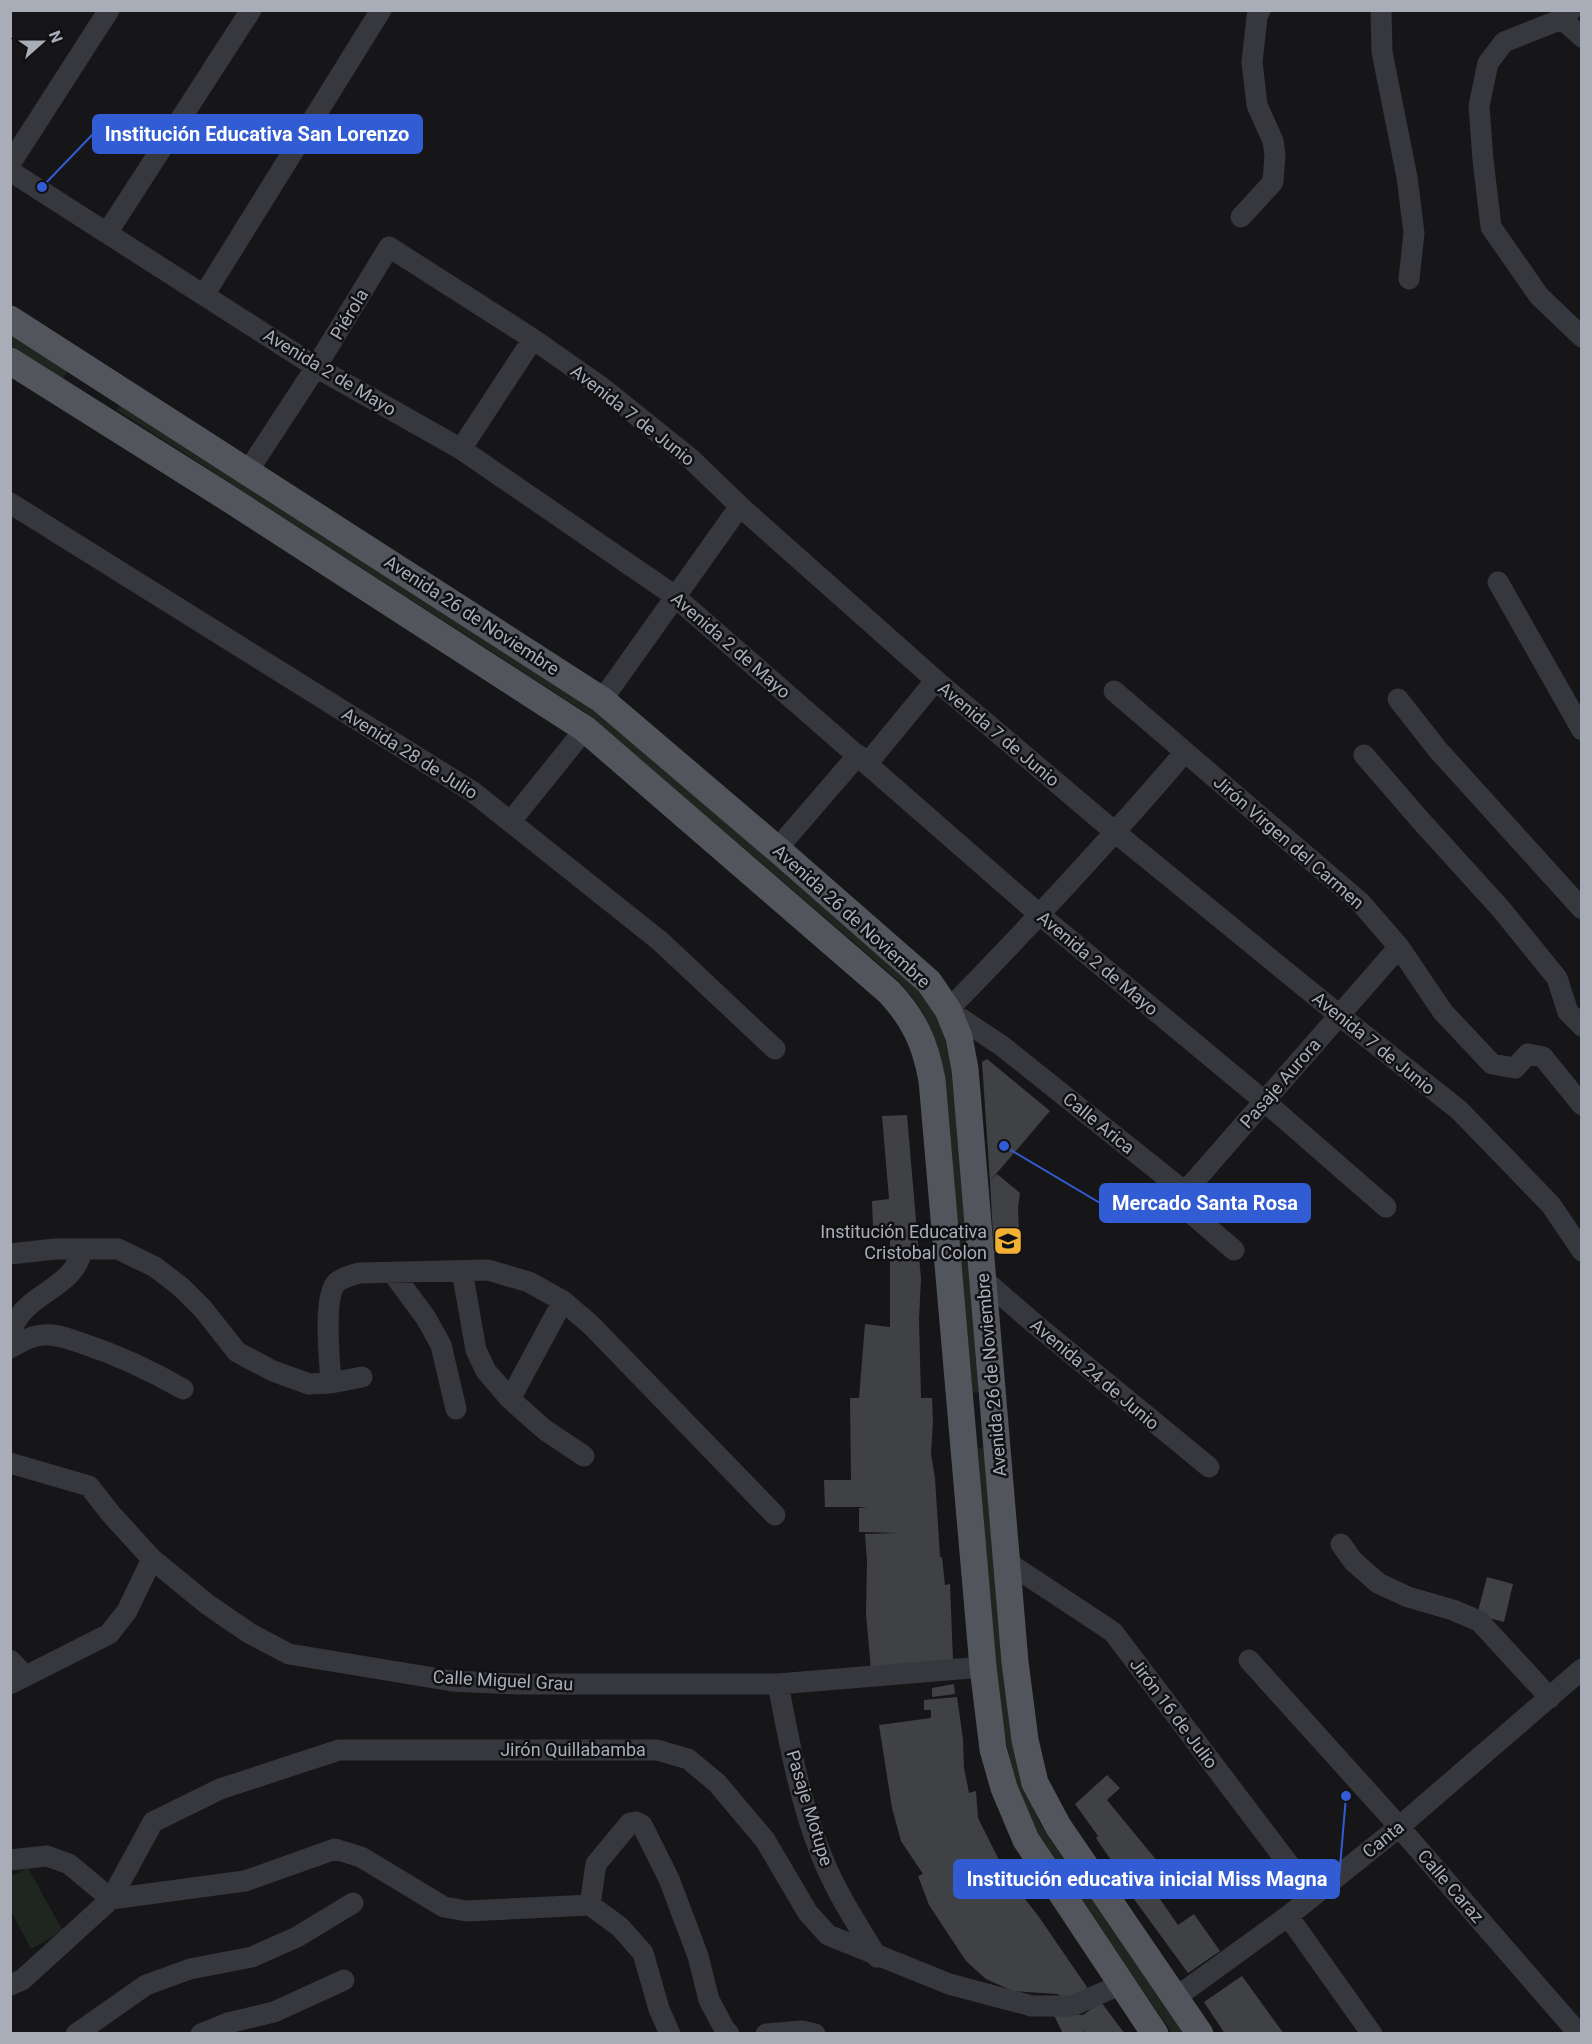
<svg xmlns="http://www.w3.org/2000/svg" width="1592" height="2044" font-family="Roboto,sans-serif">
<rect width="100%" height="100%" fill="#161618"/>
<path fill="#1e261f" d="M10,335L67,371L63,379L11,346Z
M120,404L591,704L926,997L944,1034L951,1066L980,1392L973,1393L943,1067C933,1028 926,1012 899,981L585,712L117,410Z
M978,1448H985L1024,1786L1040,1824L1183,2033H1172L1050,1857L1031,1827L1016,1789L1002,1721L989,1606Z
M28,1868L63,1931L31,1949L11,1911L10,1877Z"/>
<path fill="#404145" d="M987,1059L1050,1111L990,1181L982,1062Z
M907,1115L921,1279L919,1319L921,1398H932L933,1421L931,1454L935,1478L940,1557H942L945,1585L950,1584L953,1660L871,1670L866,1614L867,1561L865,1534L899,1533L859,1532V1508L868,1507H825L824,1480H851L850,1398H859L865,1324L890,1327V1226H873L872,1201L889,1199L882,1116Z
M997,1174L1020,1193L1018,1208L1020,1252L994,1253L990,1181Z
M1487,1577L1513,1584L1504,1622L1477,1615Z
M954,1684L955,1694L932,1697V1688Z
M957,1697L963,1739L964,1768L969,1793L976,1791L978,1818L1018,1898L1022,1895L1039,1917L1089,1990L1072,2001L1057,1994L1013,1991L986,1979L966,1961L929,1905L918,1876L923,1874L901,1841L892,1808L879,1725L931,1718V1710H924V1700Z
M1107,1775L1120,1788L1107,1800L1172,1879L1155,1892L1178,1925L1194,1914L1220,1951L1188,1973L1123,1884L1126,1882L1096,1838L1098,1836L1075,1804Z
M1242,1976L1276,2023L1284,2034H1225L1204,2002Z
M1101,2002L1125,2034H1081L1089,2027L1080,2034H1063L1053,2013L1083,2015Z"/>
<g fill="none" stroke-linecap="round" stroke-linejoin="round">
<path stroke="#37383d" stroke-width="21" d="M1381,10L1382,52L1407,177L1414,233L1409,279
M1571,10L1562,19L1504,42L1488,63L1479,106L1483,160L1491,227L1539,296L1582,337
M1562,19L1582,37
M10,164L109,10
M10,171L316,367L461,449L672,594L1040,915L1264,1101L1386,1207
M1241,217L1273,182L1275,155L1273,141L1257,105L1252,62L1257,17L1260,10
M107,233L251,10
M204,295L381,10
M461,449L533,339
M248,471L316,367L389,247L533,339L600,386L691,459L744,510L940,684L1116,833L1339,1015L1459,1110L1551,1205L1582,1251
M10,503L473,792L660,941L775,1049
M1498,582L1582,730
M1114,691L1360,902L1399,947L1443,1012L1492,1064L1515,1068L1528,1054L1543,1057L1582,1105
M1398,699L1438,750L1582,909
M602,700L740,506
M1185,752C1109,841 1030,926 948,1010L1002,1046L1185,1192L1188,1209L1192,1214L1234,1250
M1364,755L1422,822L1501,909L1557,978L1568,1012L1582,1026
M867,764L936,680
M511,821L585,729
M777,849L858,755
M1185,1192L1399,947
M10,1254L55,1249H118L155,1267L181,1287L203,1309L237,1352L273,1371L309,1384L331,1383L362,1377
M462,1271L476,1350L486,1371L510,1399L545,1430L584,1456
M392,1272L426,1318L441,1345L456,1409
M983,1279L1035,1324L1209,1467
M10,1335C12,1330 13,1325 16,1321C33,1291 76,1286 82,1249
M10,1348C21,1342 32,1335 45,1335C57,1334 70,1339 81,1343C118,1355 150,1370 183,1389
M331,1383C330,1362 322,1297 337,1282C344,1277 351,1275 359,1273L488,1270L529,1282L563,1301L591,1325L775,1515
M510,1399L563,1301
M10,1463L89,1486L111,1514L152,1559L207,1604L249,1633L289,1654L452,1681L518,1684H778L983,1667
M1341,1544L1353,1561L1378,1583L1408,1597L1453,1610L1479,1621L1550,1698
M1007,1562L1113,1632L1312,1895
M10,1660L25,1676
M1249,1660L1387,1813L1579,2034
M10,1684L109,1634L127,1611L152,1559
M778,1684C789,1741 800,1803 822,1857C836,1892 857,1924 877,1957
M10,1860L47,1856L69,1864L111,1899
M111,1899L245,1881L335,1849L361,1857L444,1907L467,1911L590,1905L620,1927L643,1953L659,2009L670,2034
M590,1905L596,1864L630,1823L636,1822L642,1825L669,1879L698,1956L709,2000L724,2028L729,2034
M1288,1916L1372,2034
M10,1985L22,1980L111,1899L153,1822L220,1789L339,1750H657L688,1759L717,1783L765,1840L808,1913L828,1935L949,1984L1032,2006H1072L1122,1984
M1175,1998L1288,1916L1399,1827L1582,1669
M76,2034L146,1985L190,1969L252,1957L297,1937L353,1903
M201,2034L228,2023L274,2012L344,1980
M766,2034L802,2031L815,2034"/>
<path stroke="#53555c" stroke-width="27" d="M10,319L602,700L777,849L929,982L948,1010L959,1037L965,1069L1015,1662L1025,1740L1035,1783L1058,1826L1200,2034
M10,361L231,500L585,729L889,992C915,1020 925,1043 932,1080L983,1667L993,1749L1004,1788L1026,1840L1155,2034"/>
</g>
<defs>
<g id="school-square" transform="scale(1.5)"><rect x="-9" y="-9" width="18" height="18" rx="4" fill="#f2b134" stroke="#111113"/><path d="M0-5L7-2L0 1L-7-2ZM-4 1L0 2.5L4 1V4Q0 6-4 4Z" fill="#111"/></g>
</defs>
<g fill-rule="evenodd">
<use href="#school-square" x="1008" y="1241"/>
</g>
<g text-anchor="middle" dominant-baseline="central" stroke-width="5" stroke-linejoin="round" paint-order="stroke">
<g font-size="18" fill="#a8adb8" stroke="#111113">
<text transform="translate(349 314) rotate(-59)">Piérola</text>
<text transform="translate(330 372) rotate(31)">Avenida 2 de Mayo</text>
<text transform="translate(633 415) rotate(38)">Avenida 7 de Junio</text>
<text transform="translate(472 615) rotate(33)">Avenida 26 de Noviembre</text>
<text transform="translate(731 645) rotate(41)">Avenida 2 de Mayo</text>
<text transform="translate(999 734) rotate(40)">Avenida 7 de Junio</text>
<text transform="translate(410 753) rotate(32)">Avenida 28 de Julio</text>
<text transform="translate(1289 842) rotate(41)">Jirón Virgen del Carmen</text>
<text transform="translate(852 916) rotate(42)">Avenida 26 de Noviembre</text>
<text transform="translate(1098 963) rotate(40)">Avenida 2 de Mayo</text>
<text transform="translate(1374 1043) rotate(39)">Avenida 7 de Junio</text>
<text transform="translate(1280 1083) rotate(-49)">Pasaje Aurora</text>
<text transform="translate(1099 1123) rotate(39)">Calle Arica</text>
<text transform="translate(1095 1374) rotate(40)">Avenida 24 de Junio</text>
<text transform="translate(991 1375) rotate(-95)">Avenida 26 de Noviembre</text>
<text transform="translate(503 1680) rotate(3)">Calle Miguel Grau</text>
<text transform="translate(1174 1713) rotate(53)">Jirón 16 de Julio</text>
<text x="573" y="1749">Jirón Quillabamba</text>
<text transform="translate(810 1808) rotate(73)">Pasaje Motupe</text>
<text transform="translate(1383 1839) rotate(-39)">Canta</text>
<text transform="translate(1451 1886) rotate(49)">Calle Caraz</text>
</g>
<g font-size="18" fill="#a8adb8" stroke="#111113" text-anchor="end">
<text x="987" y="1231">Institución Educativa<tspan x="987" dy="21">Cristobal Colon</tspan></text>
</g>
</g>
<path fill="none" stroke="#325cd3" stroke-width="2" d="M42 187L93 134M1004 1146L1100 1203M1346 1796L1339 1879"/>
<g fill="#325cd3" stroke="#111113" stroke-width="2">
<circle cx="42" cy="187" r="6"/>
<circle cx="1004" cy="1146" r="6"/>
<circle cx="1346" cy="1796" r="6"/>
</g>
<g fill="#325cd3" stroke="#325cd3" stroke-width="2">
<rect x="93" y="115" width="329" height="38" rx="6"/>
<rect x="1100" y="1184" width="210" height="38" rx="6"/>
<rect x="954" y="1860" width="385" height="38" rx="6"/>
</g>
<g font-size="20" text-anchor="middle" font-weight="bold" fill="#fff">
<text x="257" y="141">Institución Educativa San Lorenzo</text>
<text x="1205" y="1210">Mercado Santa Rosa</text>
<text x="1147" y="1886">Institución educativa inicial Miss Magna</text>
</g>
<rect width="1592" height="2044" fill="none" stroke="#a8adb8" stroke-width="24"/>
<g transform="translate(42 42) rotate(69)" stroke="#111113" stroke-width="4.5" paint-order="stroke">
<path d="M0-4.5L10 22L0 15L-10 22Z" fill="#a8adb8"/>
<text y="-9" font-size="16" font-weight="bold" text-anchor="middle" fill="#a8adb8">N</text>
</g>
</svg>
